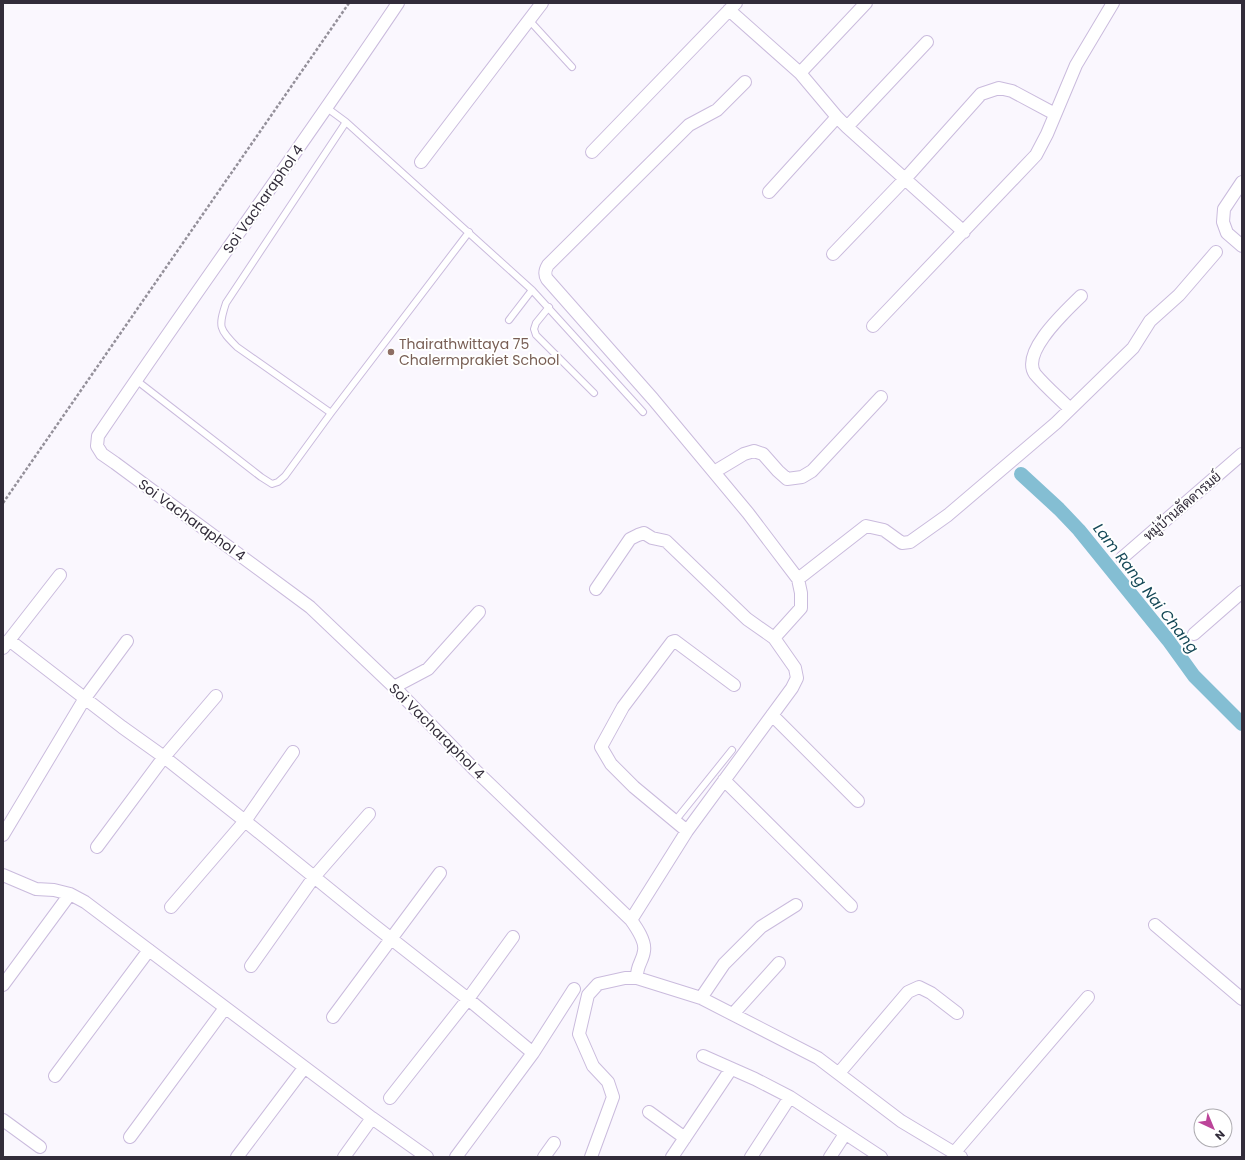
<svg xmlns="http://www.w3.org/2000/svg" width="1245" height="1160" font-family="Poppins,Sarabun,sans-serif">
<rect width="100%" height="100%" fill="#faf7fe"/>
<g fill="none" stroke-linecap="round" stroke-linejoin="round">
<path stroke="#84bed3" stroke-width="14" d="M1021,474L1059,509L1079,530L1168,640L1194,676L1242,724"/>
<g stroke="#cabbdd" stroke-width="8">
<path id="lane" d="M529,20L572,67
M327,108L346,122L532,290L643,412
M549,307L536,323L534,329L536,335L594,393
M509,320L532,290
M136,380L261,477L272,484L278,482L285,476L331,413L469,232
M331,413L237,347C219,329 218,327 226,303L346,122
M675,821L732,750"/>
</g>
<g stroke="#cabbdd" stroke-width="14">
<path id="street" d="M398,3C300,149 196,291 98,436L97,446L102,454L115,463L310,607L394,687L475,770L631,920C636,927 646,941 644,951C643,961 636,966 637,978
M729,10L800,73L837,117L847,127L964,232
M800,73L866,3
M745,82L717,110L689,125L548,265C545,270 544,274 547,279L653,399L748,513L798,579L801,593V608L774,638
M847,127L927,42
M592,152L736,3
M421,162L542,3
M1242,182L1224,209L1223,222L1227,233L1242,246
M769,192L837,117
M833,254L905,179L981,94L999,88L1012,91L1055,114
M873,326L1036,155L1047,134L1076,65L1113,3
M1070,409C1059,398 1045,386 1035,374C1020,352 1067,310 1081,296
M714,472L744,454L754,451L763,454L778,471L787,479L802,477L812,471L881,397
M1122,558L1242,454
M798,579L866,526L884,530L902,543L910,542L948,515L1056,423L1133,348L1150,321L1179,295L1216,252
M596,589L630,539L638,535L644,533L652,538L666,541L747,619L774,638L795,668L797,678L792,688L687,831L631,920
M1194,634L1242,592
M9,640L122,727L164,757L245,821L366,919L468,999L533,1053L456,1157
M3,648L60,575
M394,687L428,669L479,612
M772,715L858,801
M724,780L851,906
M687,831L634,787L611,764L601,747L623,707L672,642L675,641L734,685
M3,835L85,698L127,641
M97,847L164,757L216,696
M3,875L36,889L54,890L70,894L85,902L372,1118L427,1157
M171,907L245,821L293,752
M1155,925L1242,999
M251,966L314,877L369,814
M3,985L70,894
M701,998L724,964L761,927L796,905
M733,1014L779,963
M333,1017L440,873
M533,1053L574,989
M703,1056L755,1079L790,1097L881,1157
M839,1073L908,992L919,987L931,993L957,1013
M55,1076L149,950
M390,1098L468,999L513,937
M649,1112L685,1138
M3,1120L40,1147
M130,1137L225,1008
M954,1153L1088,997
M237,1157L304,1068
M344,1157L372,1118
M544,1157L554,1143
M591,1157L613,1097L608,1082L593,1066L579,1034L588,995L598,984L625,978H637L701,998L818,1058L901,1121L961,1157
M672,1157L731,1069
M751,1157L790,1097
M830,1157L845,1134"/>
</g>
<path stroke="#94909a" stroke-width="2.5" stroke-dasharray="3 2" stroke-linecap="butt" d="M3,503L349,3"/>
<use href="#lane" stroke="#fff" stroke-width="6"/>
<use href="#street" stroke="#fff" stroke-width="12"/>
</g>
<circle fill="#8d6e63" stroke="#fff" stroke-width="1.5" cx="391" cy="352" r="4"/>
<g text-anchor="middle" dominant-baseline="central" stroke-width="4" stroke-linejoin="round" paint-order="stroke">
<g font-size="14" fill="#322c3a" stroke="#fff">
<text transform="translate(263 199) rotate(-55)">Soi Vacharaphol 4</text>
<text transform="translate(1182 506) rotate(-41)">หมู่บ้านลัดดารมย์</text>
<text transform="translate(192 520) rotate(36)">Soi Vacharaphol 4</text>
<text transform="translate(437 731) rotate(45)">Soi Vacharaphol 4</text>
</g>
<g font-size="14" fill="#785e54" stroke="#fff" text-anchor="start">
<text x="399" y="344">Thairathwittaya 75<tspan x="399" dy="16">Chalermprakiet School</tspan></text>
</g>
<g font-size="15" font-style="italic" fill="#154857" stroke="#fff">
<text transform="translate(1146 588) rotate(52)">Lam Rang Nai Chang</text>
</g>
</g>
<rect width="1245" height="1160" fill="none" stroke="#322c3a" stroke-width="8"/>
<g transform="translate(1213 1128) rotate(136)"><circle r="19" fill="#ffffff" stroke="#adabb0"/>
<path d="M0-3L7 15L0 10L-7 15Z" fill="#bc4499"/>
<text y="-6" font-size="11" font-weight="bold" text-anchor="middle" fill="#322c3a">N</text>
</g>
</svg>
